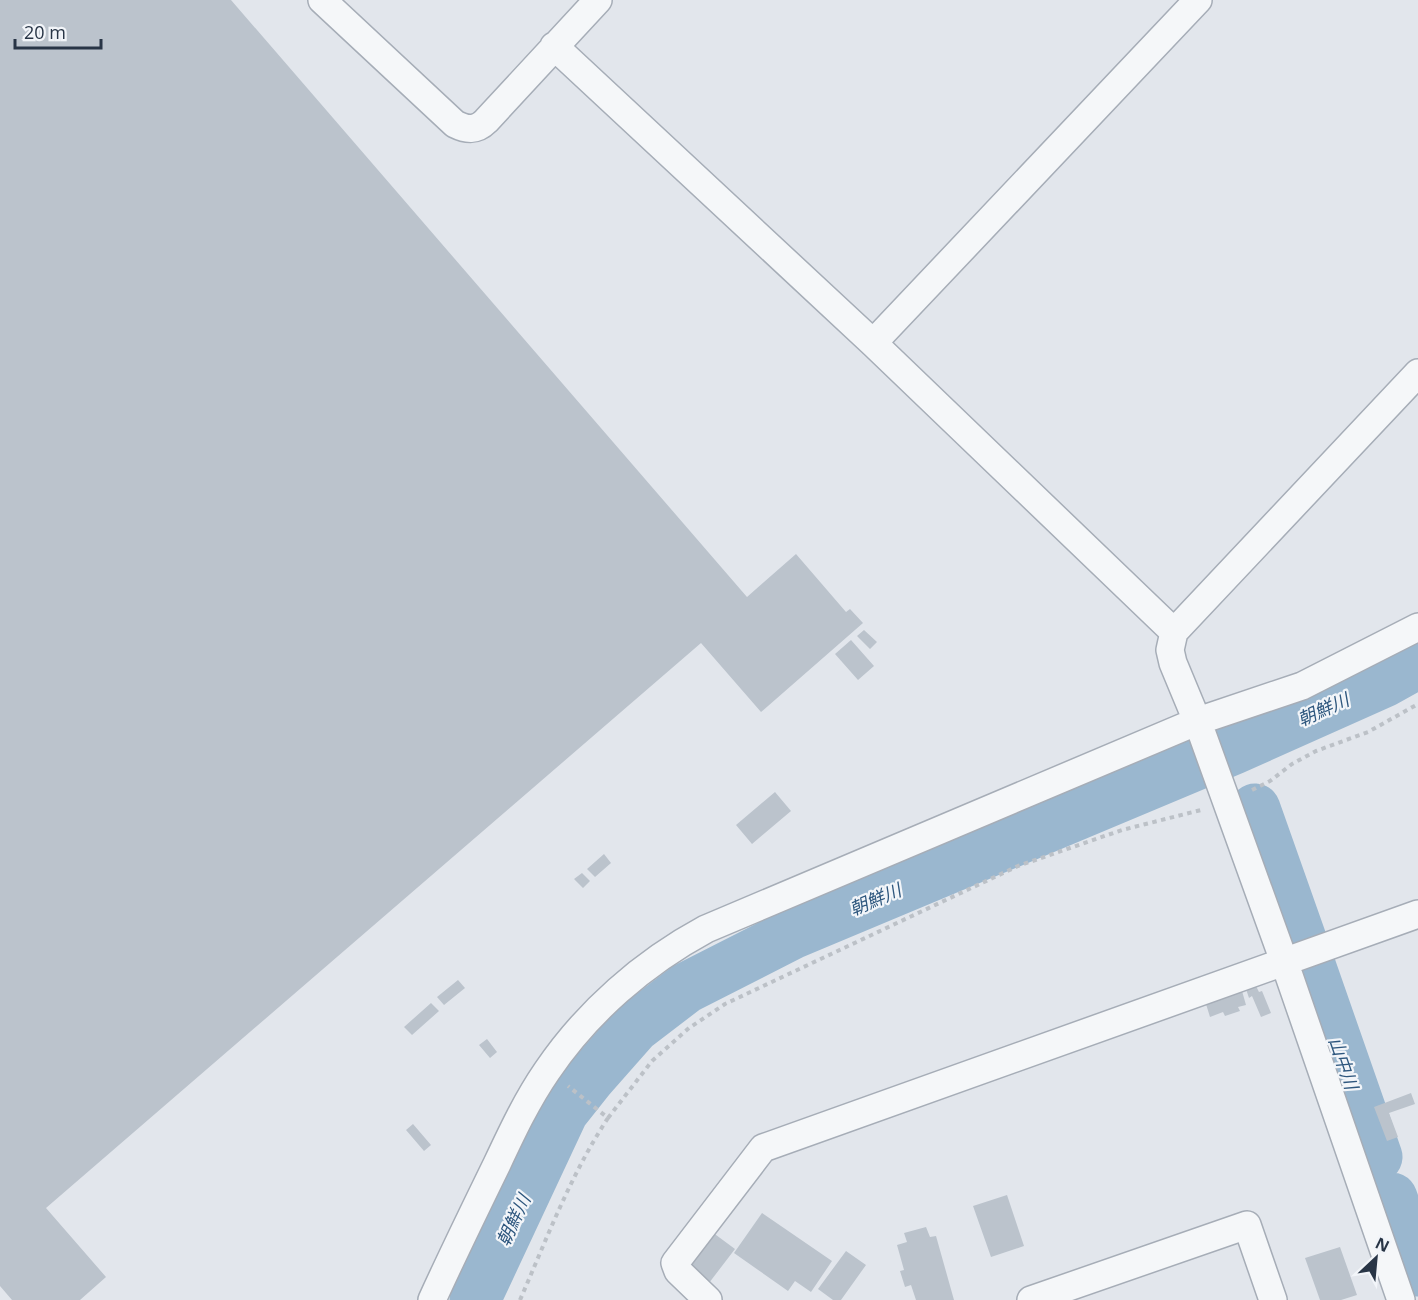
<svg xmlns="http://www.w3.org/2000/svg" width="1418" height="1300" font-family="'Open Sans','Noto Sans JP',sans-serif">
<rect width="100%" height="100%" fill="#e2e6ec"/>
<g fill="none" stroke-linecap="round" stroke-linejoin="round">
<path stroke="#9ab7cf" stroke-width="51" d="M1255,809L1302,942
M1311,968L1377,1157
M1392,1198L1418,1271
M475,1300L563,1112L590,1078L635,1027L686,988L792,934L1234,749L1384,682L1418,663"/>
</g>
<path fill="#bbc3cc" d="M0,0H231L747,597L796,554L846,612L850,609L863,623L761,712L701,643L46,1208L106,1277L80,1300H12L0,1286Z
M864,630L877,642L870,649L857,636Z
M851,640L874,666L858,680L835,654Z
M775,792L791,811L752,844L736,825Z
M604,854L611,863L595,877L587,869Z
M582,873L590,881L583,888L574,879Z
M458,980L465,988L444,1005L437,997Z
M1256,986L1259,992L1262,991L1271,1013L1261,1017L1252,996L1249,998L1246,989Z
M1242,991L1246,1005L1238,1007L1240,1011L1225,1016L1223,1012L1210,1017L1206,1004Z
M431,1003L439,1011L412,1035L404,1027Z
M487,1039L497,1052L490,1058L479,1045Z
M1411,1093L1415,1104L1389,1113L1398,1137L1387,1141L1374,1107Z
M413,1124L431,1145L424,1151L406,1130Z
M1007,1195L1024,1246L991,1257L973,1206Z
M762,1213L832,1261L811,1292L795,1281L788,1291L734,1253Z
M926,1227L930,1237L936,1236L954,1300H916L911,1285L905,1287L900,1271L904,1270L897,1245L907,1242L904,1233Z
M712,1232L735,1249L709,1283L687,1266Z
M1340,1247L1357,1295L1341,1300H1320L1305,1258Z
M846,1251L866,1265L841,1300H833L818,1289Z"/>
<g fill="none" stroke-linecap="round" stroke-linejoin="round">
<g stroke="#a6adb7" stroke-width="30">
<path id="street" d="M322,0L455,124C467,130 476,131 486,121L598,0
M554,46L873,343L1174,632
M873,343L1198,0
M432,1300C453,1254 475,1209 497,1164C512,1132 527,1100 547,1071C587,1012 643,963 706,929L1198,721L1302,686L1418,627
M708,1300L678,1271L675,1263L763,1148L1418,914
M1031,1300L1247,1225L1273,1300
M1401,1300L1284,961L1200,728L1173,663L1170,650L1174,632L1418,373"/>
</g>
<path stroke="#bcc1c7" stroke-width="4" stroke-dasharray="4.5 4.5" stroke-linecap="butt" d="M1252,790L1270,781L1292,764L1316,751L1368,732L1418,704
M608,1118L652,1061L689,1028L725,1004L1018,866L1122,830L1201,810
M520,1300C547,1238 571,1174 608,1118L568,1086"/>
<use href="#street" stroke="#f5f7f9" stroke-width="27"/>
</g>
<g text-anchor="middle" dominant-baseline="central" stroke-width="4.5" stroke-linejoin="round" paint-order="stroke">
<g font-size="18" font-style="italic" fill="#2e577e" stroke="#f2f5f9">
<text transform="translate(1323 709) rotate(-24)">朝鮮川</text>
<text transform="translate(875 899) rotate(-23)">朝鮮川</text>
<text transform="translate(1344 1063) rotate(71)">山中川</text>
<text transform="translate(513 1220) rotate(-65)">朝鮮川</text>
</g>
</g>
<g transform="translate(1376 1258) rotate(26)" stroke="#f2f5f9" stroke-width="4.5" paint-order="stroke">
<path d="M0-4.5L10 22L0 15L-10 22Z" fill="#283546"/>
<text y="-9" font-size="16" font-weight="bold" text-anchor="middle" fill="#283546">N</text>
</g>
<path d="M15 39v9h86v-9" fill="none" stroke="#283546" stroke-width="3"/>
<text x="24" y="39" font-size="18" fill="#283546" stroke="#f2f5f9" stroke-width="4.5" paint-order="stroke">20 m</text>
</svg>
